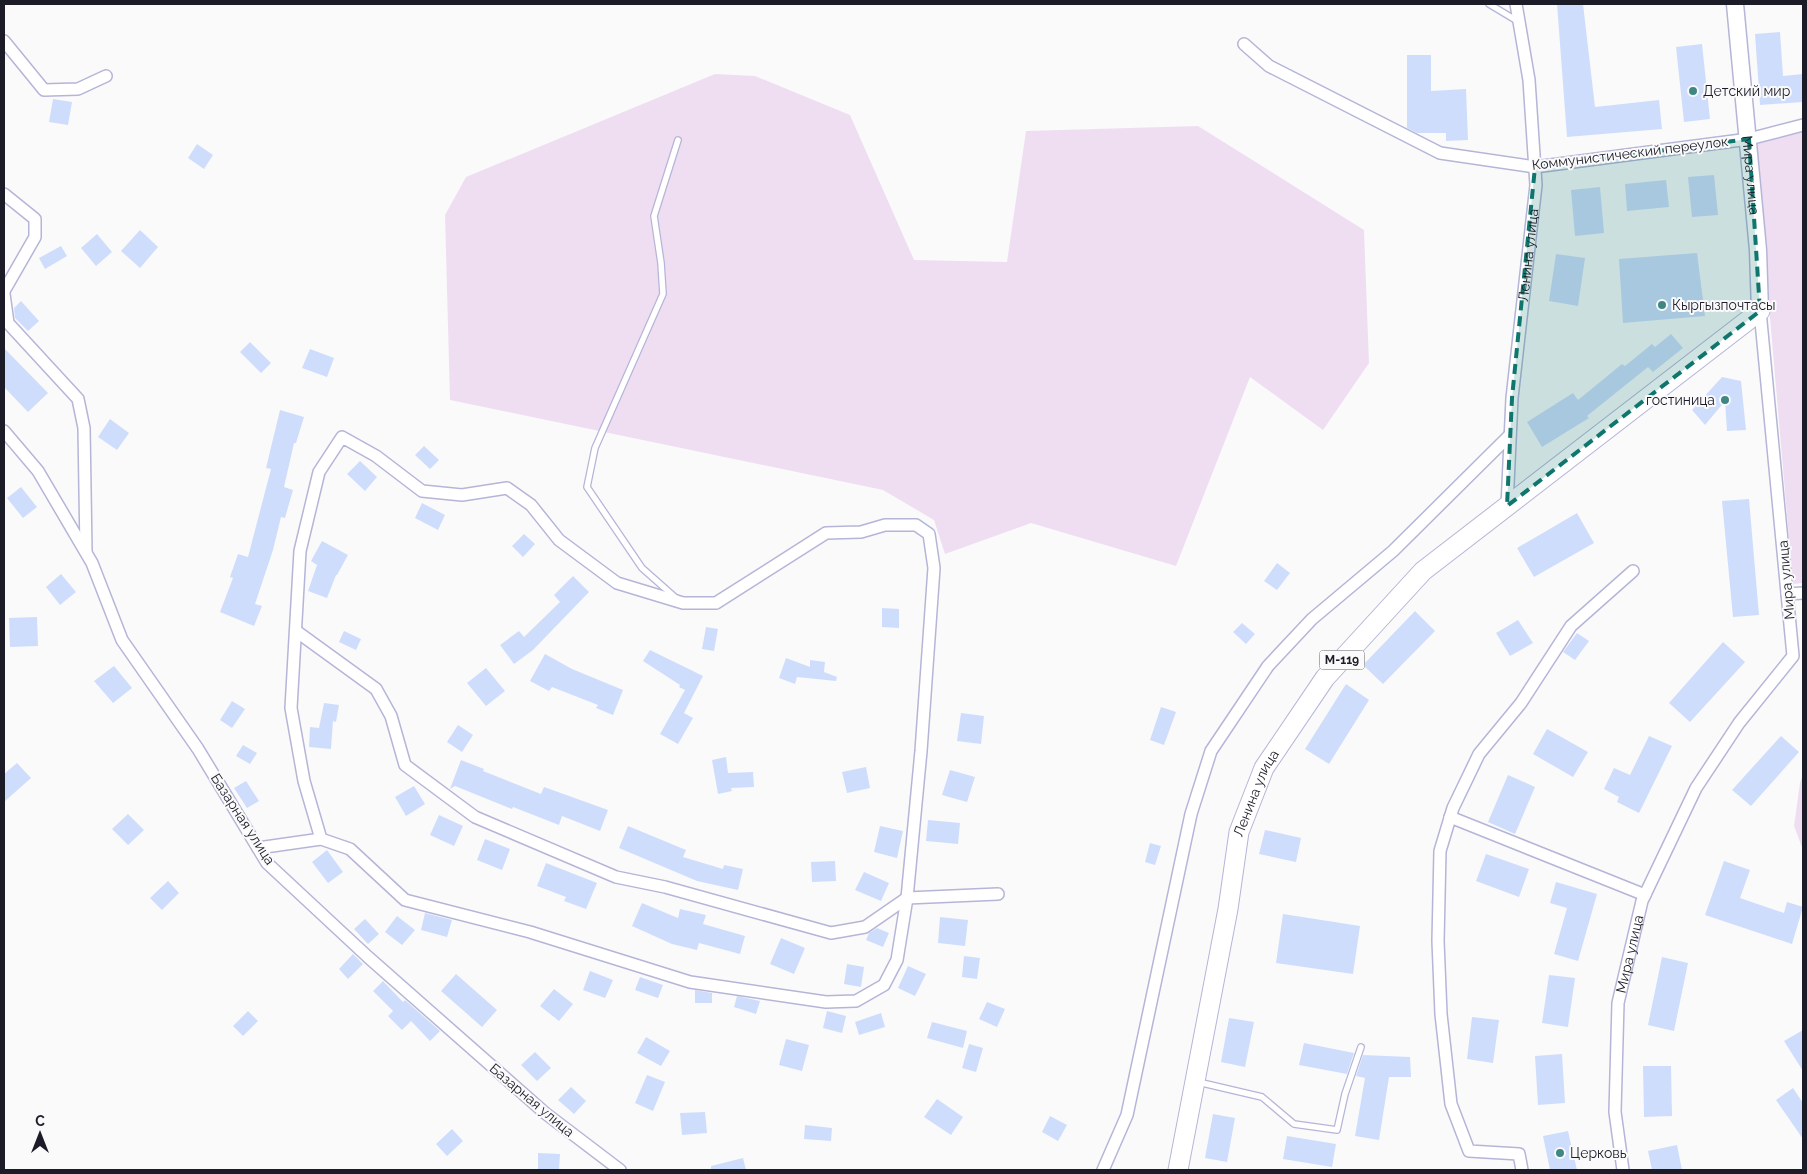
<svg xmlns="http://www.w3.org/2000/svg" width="1807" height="1174" font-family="Raleway,sans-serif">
<rect width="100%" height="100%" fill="#fafafa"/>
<path fill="#efdef2" d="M715,74L755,76L850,115L914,260L1007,262L1026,131L1198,126L1364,230L1369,363L1323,430L1250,377L1176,566L1031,523L945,554L934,520L883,490L450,400L445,215L466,177Z
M1803,132V583L1793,584L1755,144Z
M1803,774V850L1794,826L1800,783Z"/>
<path fill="#cfddfc" d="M1557,4H1583L1595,107L1659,100L1662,129L1567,137Z
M1780,32L1783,76L1803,74V102L1760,105L1755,34Z
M1702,44L1710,119L1684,122L1676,47Z
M1407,55H1431V91L1466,89L1468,140L1446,141V133H1417L1407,128Z
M53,99L72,102L68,125L49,122Z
M197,144L213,155L204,169L188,158Z
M1714,175L1718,215L1692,217L1688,177Z
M1666,180L1669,207L1627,211L1625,184Z
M1600,187L1604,233L1575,236L1571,190Z
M140,230L158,247L140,268L121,251Z
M97,234L112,252L96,266L81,248Z
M61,246L67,256L45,269L39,258Z
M1697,253L1705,316L1623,323L1619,259Z
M1556,254L1585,258L1578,306L1549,301Z
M21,301L39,321L28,331L15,318L14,308Z
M1671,334L1683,348L1653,372L1648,367L1587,416L1589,418L1542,447L1527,422L1573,393L1578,400L1622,364L1625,366L1652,344L1655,347Z
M250,342L271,363L261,373L240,352Z
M4,348L48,393L28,412L4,387Z
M310,349L334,358L327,377L302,368Z
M1722,377L1741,381L1746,430L1727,431L1725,401L1705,425L1692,410Z
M280,410L304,417L296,443H294L284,487L293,490L285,518L281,517L273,550L255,604L262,606L254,626L220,612L233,578L230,577L238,554L248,557L271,469L266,468Z
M110,419L129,433L117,450L98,437Z
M424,446L439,460L430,469L415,455Z
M360,461L377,477L365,491L347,474Z
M21,487L37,507L23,518L7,498Z
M1749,499L1759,615L1733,617L1722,501Z
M422,503L445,515L438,530L415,518Z
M1577,513L1594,543L1534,577L1517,548Z
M524,534L535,544L523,557L512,546Z
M322,541L348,555L337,575H336L327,598L308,591L317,565L311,561Z
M1277,563L1290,573L1277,590L1264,581Z
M61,574L76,592L60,605L46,587Z
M573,576L589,592L533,650L514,664L500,645L519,631L524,637L560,602L554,595Z
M882,608L899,609V628L882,627Z
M1415,611L1435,631L1383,684L1363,665Z
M37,617L38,646L10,647L9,618Z
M1518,620L1533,643L1510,656L1496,633Z
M1242,623L1255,634L1246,644L1233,632Z
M706,627L718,629L714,651L702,649Z
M344,631L361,639L356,650L339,642Z
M1577,633L1589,641L1575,660L1563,652Z
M1723,642L1745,662L1690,722L1669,703Z
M650,650L703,676L684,713L693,718L678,744L660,734L685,690L679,687L680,685L643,661Z
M545,654L572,669L623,690L613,715L596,708L598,705L552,687L549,691L530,681Z
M786,658L810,667V660L825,662L824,672L837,677L836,681L797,677L795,684L779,678Z
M114,666L132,688L113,703L94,681Z
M486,668L505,691L486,706L467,683Z
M1346,684L1369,700L1329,764L1305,749Z
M232,701L245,709L232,728L220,720Z
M324,703L339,705L336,722L333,721L331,749L309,747L310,727L319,728Z
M1161,707L1176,712L1164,745L1150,740Z
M961,713L984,716L981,744L957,741Z
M458,725L473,735L462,752L447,742Z
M1547,729L1588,752L1573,777L1533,754Z
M1649,736L1672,746L1639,813L1617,802L1619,797L1604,789L1614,768L1630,775Z
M1781,736L1799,752L1751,806L1732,790Z
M243,745L257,753L250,764L236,756Z
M726,757L728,773L753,772L754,787L731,788L732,791L718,794L712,760Z
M461,760L484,769L483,771L541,794L544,787L608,810L600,831L562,816L559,825L513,807L512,809L455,786L450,789Z
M17,763L31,778L4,802V774Z
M866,767L870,788L847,793L842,772Z
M950,770L975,777L967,802L942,795Z
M1508,775L1535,787L1515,834L1488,822Z
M246,781L259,801L247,808L234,788Z
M414,786L425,804L406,816L395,797Z
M128,814L144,830L128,845L112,829Z
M439,815L463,826L454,846L430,835Z
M928,820L960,823L958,844L926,841Z
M628,826L686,850L683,857L723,869L724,865L743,869L738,890L697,881L619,848Z
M880,826L903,831L897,858L874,852Z
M1265,830L1301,838L1296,862L1259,854Z
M485,839L510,849L502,870L477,860Z
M1150,843L1161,846L1155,865L1145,862Z
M327,850L343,872L328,883L312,862Z
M1486,854L1529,869L1519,897L1476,881Z
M835,861L836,881L812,882L811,862Z
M1724,861L1750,870L1740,898L1784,913L1787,902L1803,907L1792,944L1705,915Z
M546,863L597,883L586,909L564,901L566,897L537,886Z
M864,872L889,883L881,901L855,890Z
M168,881L179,893L162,910L150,898Z
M1556,882L1597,894L1578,961L1554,954L1567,908L1550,903Z
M642,903L678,918L680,909L706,915L703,924L745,936L740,954L699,943L697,950L672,944L632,926Z
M425,913L452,920L447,937L421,930Z
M1283,914L1360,926L1353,974L1276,963Z
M397,916L415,930L402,945L385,932Z
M940,917L968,920L965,946L938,943Z
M365,919L379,934L368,944L354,929Z
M877,928L889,933L883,947L866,940L869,933Z
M781,938L805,948L794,974L770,964Z
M353,954L363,964L348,979L339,969Z
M964,956L980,958L977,979L962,977Z
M1662,957L1688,963L1674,1031L1648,1025Z
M847,964L864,967L861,987L844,984Z
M908,966L926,974L915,996L898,988Z
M590,971L613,980L605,998L583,990Z
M456,974L497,1010L482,1027L441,991Z
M1549,975L1575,978L1568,1027L1542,1023Z
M640,977L663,985L658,998L635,990Z
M383,981L403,1002L405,1000L440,1031L430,1041L411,1021L402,1030L388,1016L393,1011L373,991Z
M554,989L573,1004L559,1021L540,1006Z
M695,990L712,993V1003H695Z
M737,996L760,1001L756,1014L734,1007Z
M987,1002L1005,1009L997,1027L979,1019Z
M248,1011L258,1021L243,1036L233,1026Z
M827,1011L846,1016L842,1033L823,1028Z
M881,1013L885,1027L859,1035L855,1022Z
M1472,1017L1499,1020L1493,1063L1467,1059Z
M1229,1018L1254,1022L1245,1067L1221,1062Z
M932,1022L967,1031L963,1048L927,1038Z
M1803,1030V1071L1784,1041Z
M646,1037L670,1051L661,1066L637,1053Z
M786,1039L809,1045L802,1071L779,1065Z
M1304,1043L1354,1053L1347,1074L1299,1065Z
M969,1044L983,1048L976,1072L962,1068Z
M535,1052L551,1068L537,1081L521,1065Z
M1562,1054L1565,1103L1538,1105L1535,1056Z
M1363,1055L1410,1057L1411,1077H1389L1379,1140L1355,1136L1365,1078L1356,1076Z
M1643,1066H1671L1672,1116L1644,1117Z
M647,1075L665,1082L653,1111L635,1103Z
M571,1087L586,1101L574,1114L558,1100Z
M1793,1088L1803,1103V1139L1776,1100Z
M937,1099L963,1117L951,1135L924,1117Z
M705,1112L707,1133L682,1135L680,1113Z
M1213,1114L1235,1118L1227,1162L1205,1158Z
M1050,1116L1067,1125L1058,1141L1042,1132Z
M805,1125L832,1128L831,1141L804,1139Z
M452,1129L463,1141L447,1156L436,1144Z
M1568,1131L1577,1170H1550L1543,1136Z
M1287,1136L1336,1144L1332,1167L1283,1159Z
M1677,1145L1682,1170H1652L1648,1151Z
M538,1153L560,1154L559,1170H538Z
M743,1158L746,1170H711V1166Z"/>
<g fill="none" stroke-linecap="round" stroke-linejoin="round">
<g stroke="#b5b5d8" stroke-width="8">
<path id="lane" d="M1489,4L1519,22
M677,599L642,568L587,487L595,448L663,294L661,263L654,216L678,140
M1198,1082L1262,1097L1294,1124L1337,1130L1345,1094L1361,1047"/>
</g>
<g stroke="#b5b5d8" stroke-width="14">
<g id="street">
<path d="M4,41L44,90L78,89L106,76"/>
<path d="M1244,44L1269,66L1440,153L1535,167L1749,139L1803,125"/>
<path d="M4,194L35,219V237L4,291"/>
<path d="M4,294L8,323L78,399L84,428L86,551"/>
<path d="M4,431L38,471L92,563L122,640L198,749L267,863L368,957L545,1113L620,1170"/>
<path id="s1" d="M1507,506L1512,398L1536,185L1529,80L1516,4"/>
<path d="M1787,594L1803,593"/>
<path d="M296,631L376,689L391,716L405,765L475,817L616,877L665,887L831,933L865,927L907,898L998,894"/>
<path d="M1450,817L1645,895"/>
<path d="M258,848L321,839L350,849L405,900L530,932L690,982L826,1002L856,1001L884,985L897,960L907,898L921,751L934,568L929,534L916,525H885L861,532L826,533L716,603H683L617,583L559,540L531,505L507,488L462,495L422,491L376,456L342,437L319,472L300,551L291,708L304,781L321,839"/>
<path d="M1103,1170L1127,1115L1191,814L1211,751L1268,666L1312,619L1393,551L1510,435"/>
<path d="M1522,1170L1519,1154L1469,1151L1451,1104L1441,1014L1438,941L1440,851L1453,808L1479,754L1521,703L1571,626L1633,571"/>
<path id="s2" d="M1623,1170L1615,1112L1618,1003L1642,901L1696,788L1739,723L1793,656L1760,311"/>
</g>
</g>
<g stroke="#b5b5d8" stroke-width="19">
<g id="secondary">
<path id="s3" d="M1735,4L1758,250L1760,311"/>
</g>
</g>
<g stroke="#b5b5d8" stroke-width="21">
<g id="primary">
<path id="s4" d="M1178,1170L1228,909L1239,832L1264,768L1325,678L1423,571L1760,311"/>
</g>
</g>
<use href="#lane" stroke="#fff" stroke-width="5.5"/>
<use href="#street" stroke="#fff" stroke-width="11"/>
<use href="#secondary" stroke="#fff" stroke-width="16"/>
<use href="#primary" stroke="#fff" stroke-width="19"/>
</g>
<path fill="#0f766e" fill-opacity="0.2" stroke="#0f766e" stroke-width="4" stroke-dasharray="10 6" stroke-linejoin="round" d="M1749,139L1760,311L1507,506L1512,398L1535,167Z"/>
<g fill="#3f8784" stroke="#fafafa" stroke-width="2">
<circle cx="1693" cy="91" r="5"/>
<circle cx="1662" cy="305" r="5"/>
<circle cx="1725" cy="400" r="5"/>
<circle cx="1560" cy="1153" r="5"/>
</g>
<g text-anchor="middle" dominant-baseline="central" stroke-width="4" stroke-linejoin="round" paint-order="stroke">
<rect fill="#fafafa" stroke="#5f5f68" stroke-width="1" x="1319.5" y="650.5" width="45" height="19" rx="4"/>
<g font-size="12" font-weight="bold" fill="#1c1c29">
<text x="1342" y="660">М-119</text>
</g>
<g font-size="14" fill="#1c1c29" stroke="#fafafa" text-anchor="start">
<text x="1703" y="91">Детский мир</text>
<text x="1672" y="305">Кыргызпочтасы</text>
<text x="1715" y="400" text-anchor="end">гостиница</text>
<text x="1570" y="1153">Церковь</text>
</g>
<g font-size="14" fill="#1c1c29" stroke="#fafafa">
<text transform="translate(1630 153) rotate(-7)">Коммунистический переулок</text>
<text stroke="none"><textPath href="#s3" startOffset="172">Мира улица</textPath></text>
<text stroke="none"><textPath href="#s1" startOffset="252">Ленина улица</textPath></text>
<text transform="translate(1786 580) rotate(-95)">Мира улица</text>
<text stroke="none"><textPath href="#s4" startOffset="386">Ленина улица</textPath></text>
<text transform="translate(243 819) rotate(57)">Базарная улица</text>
<text stroke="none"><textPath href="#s2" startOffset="218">Мира улица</textPath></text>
<text transform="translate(532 1100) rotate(40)">Базарная улица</text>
</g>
</g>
<rect width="1807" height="1174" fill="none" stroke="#1c1c29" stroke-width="10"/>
<g transform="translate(40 1134)" stroke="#fafafa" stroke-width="4" paint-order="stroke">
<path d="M0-4L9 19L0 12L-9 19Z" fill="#1c1c29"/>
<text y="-8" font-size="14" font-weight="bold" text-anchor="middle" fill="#1c1c29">С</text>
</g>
</svg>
